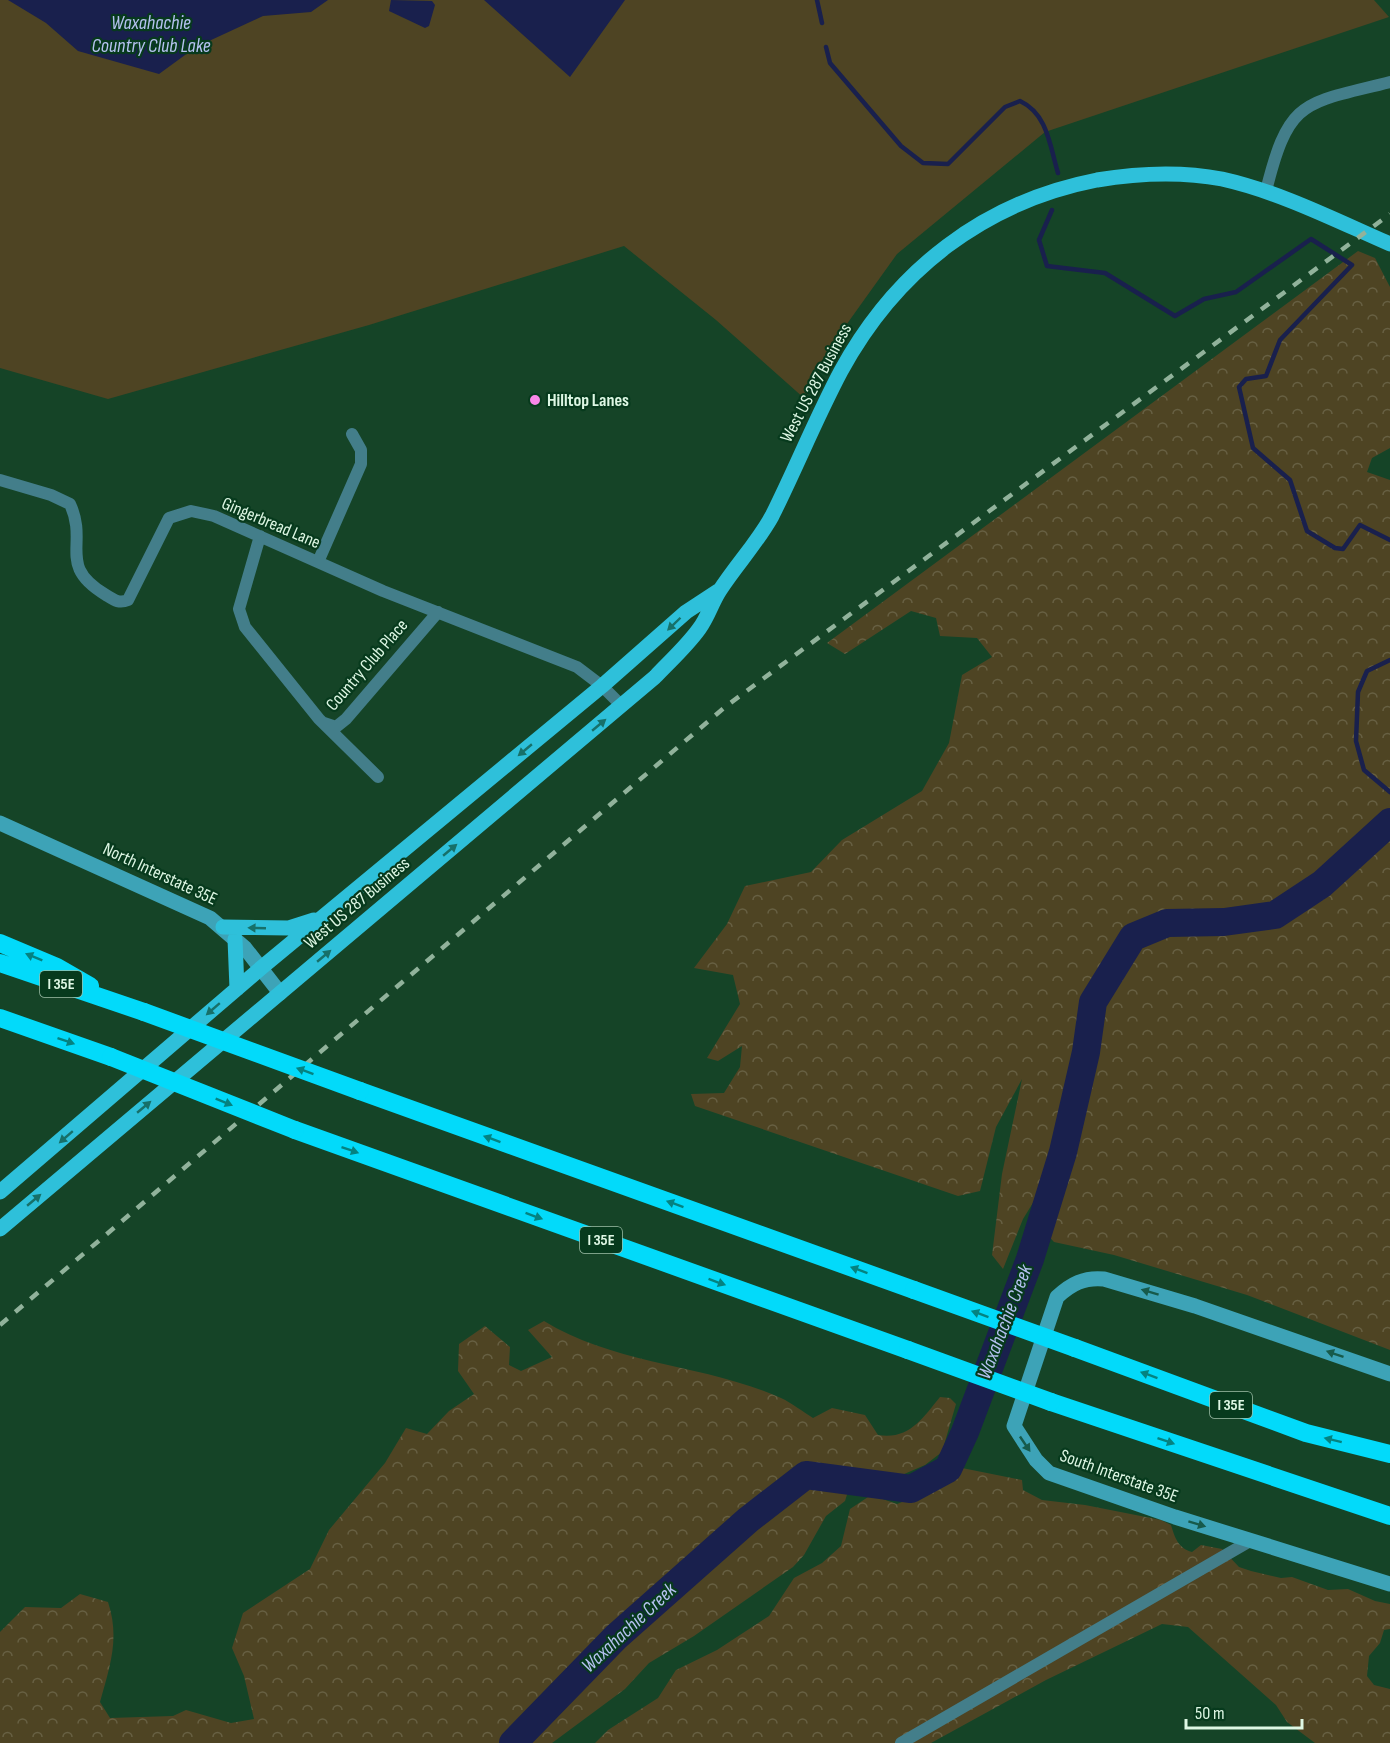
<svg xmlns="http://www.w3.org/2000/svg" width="1390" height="1743" font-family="'Sofia Sans Condensed',sans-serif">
<defs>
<pattern id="forest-crowns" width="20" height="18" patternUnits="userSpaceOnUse" patternTransform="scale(1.5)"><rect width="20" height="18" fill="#4e4423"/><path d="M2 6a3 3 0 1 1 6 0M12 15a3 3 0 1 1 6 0" fill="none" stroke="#676043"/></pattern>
</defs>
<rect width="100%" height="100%" fill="#154427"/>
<path fill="#4e4423" d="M0,0H1374L1389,17L1045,132L897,254L839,335L805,399L716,320L624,246L369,325L108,399L0,368Z"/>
<path fill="url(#forest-crowns)" d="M1358,251L1375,258L1390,287V448L1372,458L1367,472L1390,480V1350L1247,1295L1114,1255L1054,1242L1045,1232L1084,1122L1083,1072L1060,1128L1047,1180L1023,1219L1003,1269L992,1255L1002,1174L1022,1079L996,1127L980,1191L958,1196L695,1106L691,1094L724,1093L740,1067L742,1046L718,1061L707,1058L740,1004L733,975L694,968L727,924L745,886L811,872L842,840L922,791L949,743L962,675L992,657L977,638L940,636L936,618L911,611L845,654L827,643Z
M544,1321C615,1365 705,1364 781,1398C792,1403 803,1412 813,1418L832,1408L865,1415L878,1435C909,1440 922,1419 940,1397L950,1398L956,1404L942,1452L925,1465L895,1478L874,1481L854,1472L845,1501L826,1516L804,1555L793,1567L694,1636L649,1663L625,1689L552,1743H0V1632L25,1607L61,1608L80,1594L108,1602C120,1638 110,1666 100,1702L110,1718L173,1716L186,1710L231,1723L254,1719L244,1676L232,1648L243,1613L310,1569L329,1530L385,1463L406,1428L427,1434L449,1411L474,1394L458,1371L459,1344L485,1326L510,1347L509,1365L521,1371L552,1357L528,1330Z
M962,1468L1022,1480L1023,1490L1042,1500L1085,1505L1161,1520L1171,1525C1175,1538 1178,1548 1192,1552L1201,1545L1222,1549L1239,1567L1251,1571L1281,1578L1292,1577L1328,1590L1348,1589L1375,1601L1390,1604V1629L1384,1630L1380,1643L1369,1656L1367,1676L1374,1685L1390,1689V1743H1315L1287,1722L1276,1705L1188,1627L1162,1624L1046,1680L931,1743H595L608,1730L658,1698L676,1670L717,1650L769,1616L794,1578L822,1563L841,1546L850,1509L871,1495L897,1504L946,1485Z"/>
<path fill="#19204d" d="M8,0H328L311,12L263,16L196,47L159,74L78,51L46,23Z
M391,0L432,1L435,5L429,26L425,28L389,11Z
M484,0H625L570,77Z"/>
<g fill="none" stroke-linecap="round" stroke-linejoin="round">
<path stroke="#19204d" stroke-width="4.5" d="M817,0L822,23
M826,47L830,63L901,146L923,163L948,164L1005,107L1020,101C1048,114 1050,147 1058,173
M1052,210L1039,240L1047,266L1105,273L1175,316L1204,299L1236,292L1311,239L1352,265L1280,340L1266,376L1246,379L1239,387L1253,448L1290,480L1307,531L1335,548L1343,549L1360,525L1390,540
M1390,660L1367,671L1358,692L1356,741L1364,770L1390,792"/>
<path stroke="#19204d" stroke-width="28" d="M513,1743L616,1637L748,1520L806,1475L911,1489L948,1469L965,1432L1030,1259L1063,1152L1086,1052L1093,1002L1133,937L1167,923L1224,922L1275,915L1322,884L1390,822"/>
<path stroke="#437e8a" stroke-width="12" d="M1266,191C1289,98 1303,104 1390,82
M0,480L51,495L70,504C89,545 56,565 106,595C114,600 119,604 128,600L169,518L191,511L214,516L383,591L577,667L602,686L622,706
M260,536L239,609L245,627L319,719L378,777
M318,562L361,464V450L352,434
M324,723L336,727L346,719L438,612
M901,1743L1250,1541"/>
<path stroke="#3da3b7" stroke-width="15" d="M0,823L210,918L245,948L280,993
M1390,1374L1195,1306L1104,1279C1084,1277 1071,1284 1057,1297L1014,1426L1036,1460L1049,1473L1175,1517L1390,1584"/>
<path stroke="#2ec0da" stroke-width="15" d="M223,927L289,928L314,920
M235,939L237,989
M0,1192L261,968L602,686L686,612L718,591
M0,1229L655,677C669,662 686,647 699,629C708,617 712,602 720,590C737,564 757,543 772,516C796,468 816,418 841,371C896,270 984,202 1097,180C1139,173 1180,171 1222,179C1280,192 1335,220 1390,244"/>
<path stroke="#02dafa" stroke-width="18" d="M0,943L57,967L90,986
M0,963L144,1012
M0,1018L111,1057
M360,1091L914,1290
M295,1130L908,1350
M1075,1348L1306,1433L1390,1454
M1051,1402L1390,1516"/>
<path stroke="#91b29b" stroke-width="4.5" stroke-dasharray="10 10" stroke-linecap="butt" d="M0,1325L725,707L1390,214"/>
<path stroke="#02dafa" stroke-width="18" d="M144,1012L360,1091
M111,1057L295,1130
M914,1290L1075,1348
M908,1350L1051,1402"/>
</g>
<defs><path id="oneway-solid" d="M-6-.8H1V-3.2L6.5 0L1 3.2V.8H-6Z" transform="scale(1.5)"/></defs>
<g fill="#177069">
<use href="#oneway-solid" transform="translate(674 624) rotate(136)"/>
<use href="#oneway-solid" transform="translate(599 725) rotate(-40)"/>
<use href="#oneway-solid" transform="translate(525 750) rotate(140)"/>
<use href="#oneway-solid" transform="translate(450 850) rotate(-40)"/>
<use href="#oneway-solid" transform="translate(257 928) rotate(-178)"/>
<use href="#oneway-solid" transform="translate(324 956) rotate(-40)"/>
<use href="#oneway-solid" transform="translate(213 1009) rotate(139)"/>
<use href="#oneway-solid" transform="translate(144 1107) rotate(-40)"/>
<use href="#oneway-solid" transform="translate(66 1137) rotate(139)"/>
<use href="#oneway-solid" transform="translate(34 1200) rotate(-40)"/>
</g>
<g fill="#058280">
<use href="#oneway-solid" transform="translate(34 957) rotate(-158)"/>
<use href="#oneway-solid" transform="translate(66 1041) rotate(19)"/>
<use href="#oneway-solid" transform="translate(305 1071) rotate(-160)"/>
<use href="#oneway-solid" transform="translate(224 1102) rotate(22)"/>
<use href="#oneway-solid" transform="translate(492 1139) rotate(-160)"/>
<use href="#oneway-solid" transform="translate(350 1150) rotate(19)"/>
<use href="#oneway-solid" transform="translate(675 1204) rotate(-160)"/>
<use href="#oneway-solid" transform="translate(534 1216) rotate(20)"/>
<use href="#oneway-solid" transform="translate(859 1270) rotate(-160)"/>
<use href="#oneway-solid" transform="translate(717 1282) rotate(20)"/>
<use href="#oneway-solid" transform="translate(980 1314) rotate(-160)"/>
<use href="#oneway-solid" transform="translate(1149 1375) rotate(-160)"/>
<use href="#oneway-solid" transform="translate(1333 1440) rotate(-166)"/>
<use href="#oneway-solid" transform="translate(1166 1441) rotate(19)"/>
</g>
<g fill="#175a4b">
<use href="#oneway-solid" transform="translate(1150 1292) rotate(-163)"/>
<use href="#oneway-solid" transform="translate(1335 1354) rotate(-161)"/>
<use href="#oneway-solid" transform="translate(1025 1444) rotate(56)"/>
<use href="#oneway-solid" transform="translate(1197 1524) rotate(17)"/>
</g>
<circle fill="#f987e8" stroke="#073a1d" stroke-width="2" cx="535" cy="400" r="6"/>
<g text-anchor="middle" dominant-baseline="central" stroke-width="4.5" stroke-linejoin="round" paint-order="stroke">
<g fill="#073a1d" stroke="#9ebea8" stroke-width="1.5">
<rect x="40" y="971" width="42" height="26" rx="4.5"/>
<rect x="580" y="1227" width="42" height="26" rx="4.5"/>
<rect x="1210" y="1392" width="42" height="26" rx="4.5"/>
</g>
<g font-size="16" font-weight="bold" fill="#def7e4">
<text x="61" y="984">I 35E</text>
<text x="601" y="1240">I 35E</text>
<text x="1231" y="1405">I 35E</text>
</g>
<g font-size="18" fill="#def7e4" stroke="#073a1d">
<text transform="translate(816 383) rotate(-62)">West US 287 Business</text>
<text transform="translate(271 523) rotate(23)">Gingerbread Lane</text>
<text transform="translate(367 665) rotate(-49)">Country Club Place</text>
<text transform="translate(160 874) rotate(25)">North Interstate 35E</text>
<text transform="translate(357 903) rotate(-40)">West US 287 Business</text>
<text transform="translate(1119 1476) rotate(20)">South Interstate 35E</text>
</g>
<g font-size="18" font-weight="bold" fill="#def7e4" stroke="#073a1d" text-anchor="start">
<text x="547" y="400">Hilltop Lanes</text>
</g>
<g font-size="20" font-style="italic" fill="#b6c2f1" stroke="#073a1d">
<text x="151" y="23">Waxahachie<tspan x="151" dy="23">Country Club Lake</tspan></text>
<text transform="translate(1005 1322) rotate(-69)">Waxahachie Creek</text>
<text transform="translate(629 1628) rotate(-43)">Waxahachie Creek</text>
</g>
</g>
<path d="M1186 1719v9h116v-9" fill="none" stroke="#def7e4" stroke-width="3"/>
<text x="1195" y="1719" font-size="18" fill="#def7e4" stroke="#073a1d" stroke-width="4.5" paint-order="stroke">50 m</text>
</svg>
